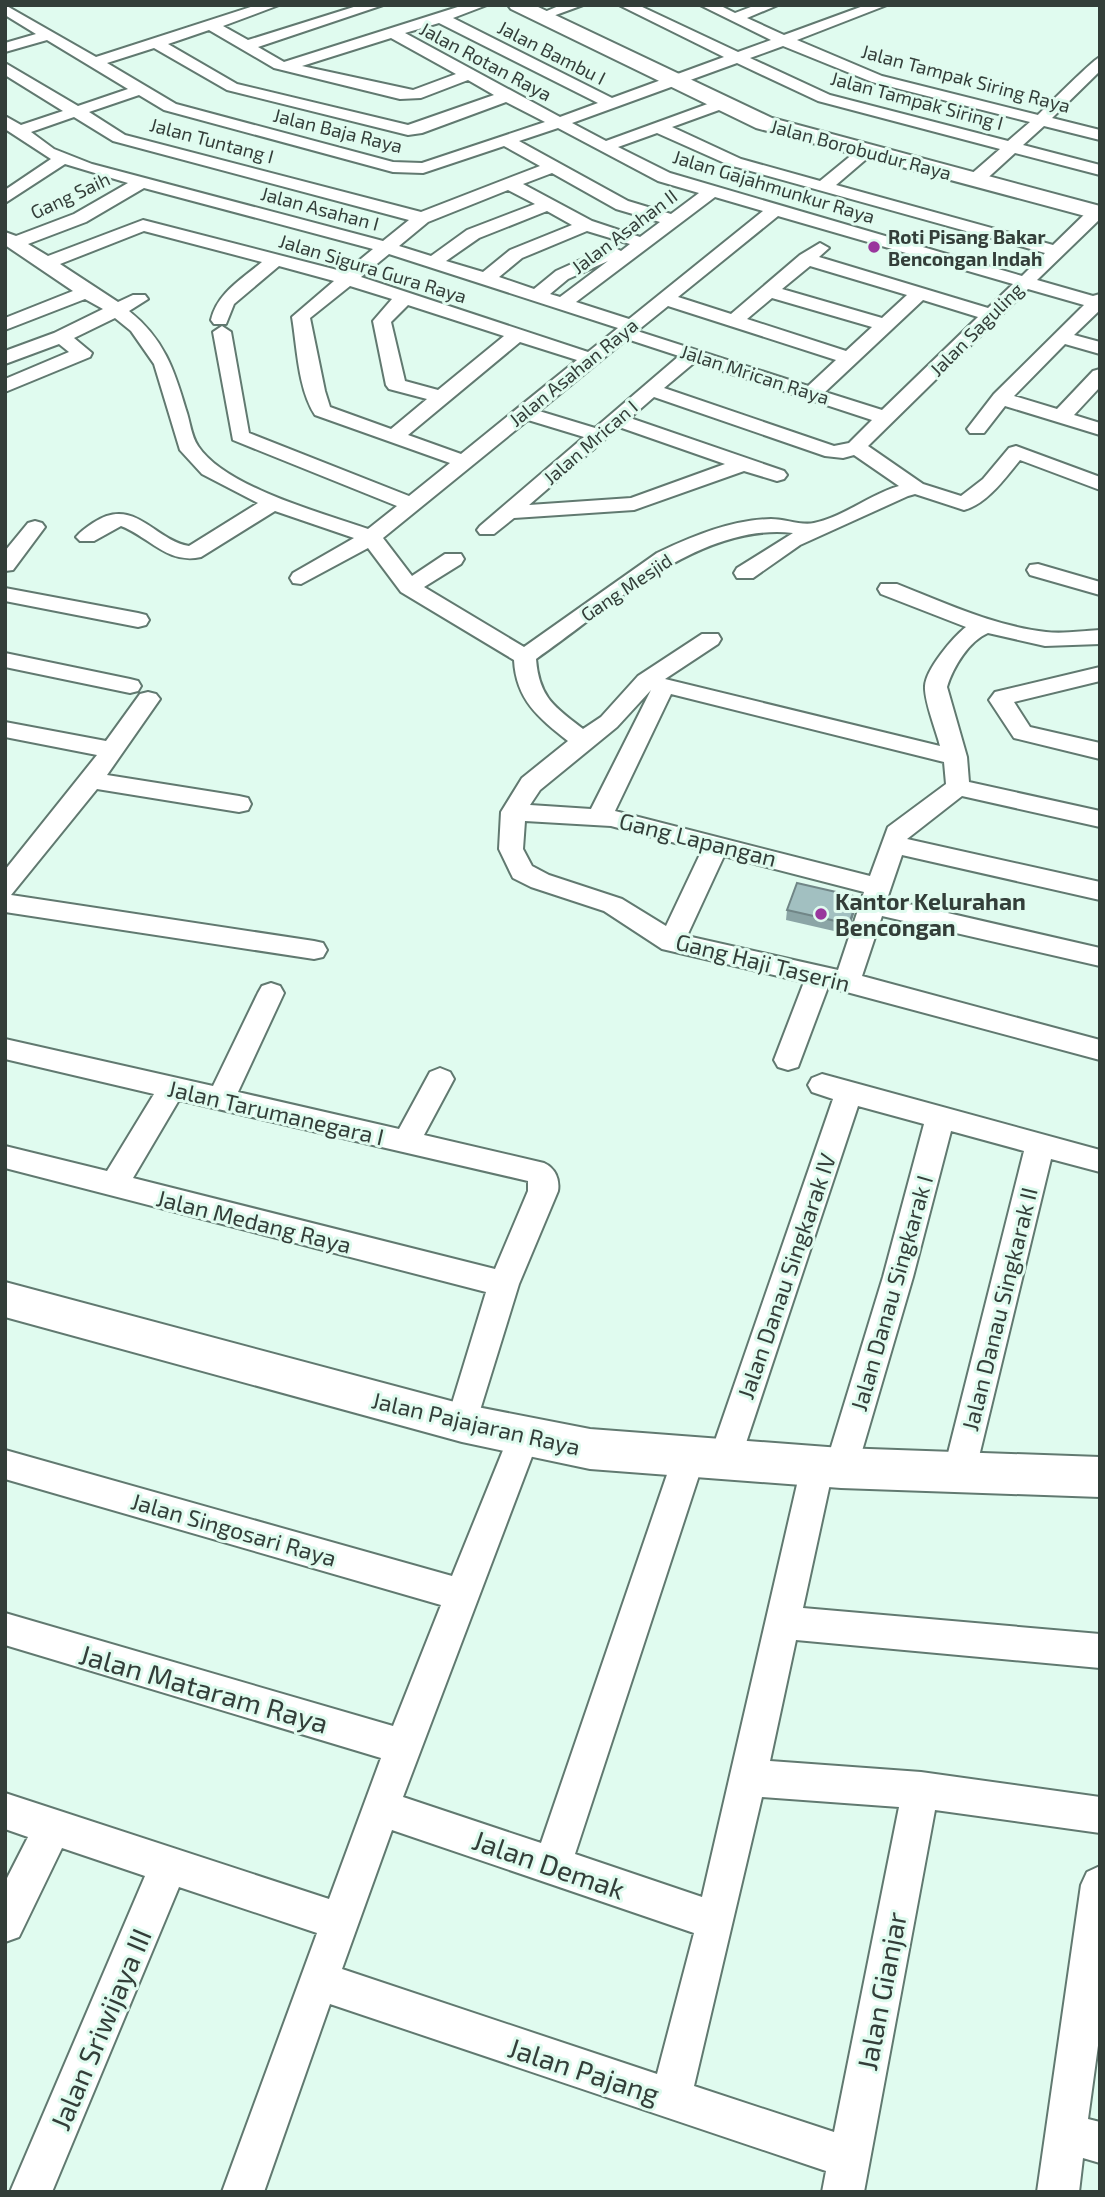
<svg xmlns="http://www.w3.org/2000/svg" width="1105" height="2197" font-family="'Exo 2',sans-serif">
<rect width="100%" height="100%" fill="#e0fbef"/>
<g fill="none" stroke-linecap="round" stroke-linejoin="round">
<g stroke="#617970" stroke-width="4">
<path id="street" d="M5,5L96,57L257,5H279L223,26L248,40L360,5H383L258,47L284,62L464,5H487L453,18L612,98L724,57L619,5H638L738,52L771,40L700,5H719L735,13L756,5H778L747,18L784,35L866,5H887L797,40L882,76L1038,115C1047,106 1095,58 1100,57V71L1052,118L1100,130V140L1044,126L1023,145L1100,165V175L1015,153L981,184H969L967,180L969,176L1000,149L818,101L737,63L572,123L606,141L724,98L730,100L732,103L730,106L672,127L741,159L820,181L859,149H871L873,152L871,155L836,185L1053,245L1091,208H1100V219L1037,280L1093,296L1100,294V310L1074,335L1100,342V354L1065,344L1014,396L1057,409L1093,371L1100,369V387L1074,415L1100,423V435L1005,406L984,433H970L967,429L994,394L1084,305L1028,289L868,446L923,484L961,496L983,479L1009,448L1016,446L1100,477V490L1020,460C1005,478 987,504 964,510L915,494L908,496L800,545L753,578H737L734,573L737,568L793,533C700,522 608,609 536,659C539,698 555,707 583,729L601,717L638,676L702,634H718L721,639L718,644L665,679L940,746C936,730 924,701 925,686C926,669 953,637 966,627L881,594L878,589L881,584H897C945,603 994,626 1046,632C1063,634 1082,631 1100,630V644L1045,646L988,633C969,641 953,667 947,687L967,757L969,782L1100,811V827L962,796L907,839L1100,882V900L902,855L887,899L1100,948V966L882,916L862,976L1100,1040V1060L828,987L798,1067L788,1070L778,1067L774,1060L804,982L662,949L604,911L531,887L513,878L499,849L501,812L522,778L568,741C539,718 516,700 514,660L401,592L368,548L301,584L293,583L290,578L293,573L354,538L275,511L201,557C168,565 148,536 121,526L94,541H80L76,537C81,531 87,527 93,523C134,495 154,540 189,546L258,503L202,474L180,450L154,364L131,331L115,318L74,338L92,353L90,357L5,392V379L69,352L59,344L5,364V351L54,333L103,309L85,299L5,330V318L73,291L5,245V232L16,236L74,214L128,183L65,164L5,203V190L51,159L5,129V116L21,125L63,111L5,75V63L78,106L128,89L47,40L5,52V43L36,34L5,15ZM439,23L598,103L560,117L405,33ZM209,30L274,68L400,99L421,98L468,80L494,95L408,125L237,84L168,44ZM391,38L456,74L413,90L302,66ZM783,46L872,82L1030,122L1008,141L830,95L750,58ZM154,48L227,90L408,135L422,133L506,102L545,122L422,163L393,162L176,104L107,63ZM139,95L164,110L393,172L423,173L504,146L540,166L421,212L125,135L89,112ZM74,117L113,141L409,220L383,241L92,164L54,149L31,132ZM558,128L658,181L699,193L671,214L628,201L519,141ZM657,133L729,165L1045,253L1022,276L670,173L618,147ZM552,173L616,209L660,222L640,237L592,221L523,184ZM144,188L373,249L345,272L143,220L48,256L28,244L86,222ZM508,190L535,204L467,230L431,256L399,246L428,222ZM715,197L763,211L629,319L576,302ZM547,211L572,225L510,250L483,272L446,261L479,238ZM778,216L1013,284L988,308L819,257L829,248L820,243L800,255L731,314L678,297ZM144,231L262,262C242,279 217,293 211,320L214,324H226L234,304L279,266L334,281L292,317C297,347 298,389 315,415L450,463L409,496L249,433L231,332L222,326L213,332L233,440L397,506L368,529C322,513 225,487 198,446C191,436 190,421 186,410C174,369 164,339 129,311L148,299L145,295H133L118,302L60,264ZM587,231L630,244L621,251L613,247L607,248L556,271L534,289L499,277L522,258ZM389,254L618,328L588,352L361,277ZM608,261L560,297L550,294L568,279ZM810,266L907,295L882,318L782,289ZM350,286L392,299L373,321L386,385L389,389L427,399L391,429L330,407L325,391L310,318ZM772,298L872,327L846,351L747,319ZM923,300L978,317L882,410L825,392ZM408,305L504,336L438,390L405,381L391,322ZM668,306L836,360L808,386L637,331ZM627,339L679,356L595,428L539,411ZM520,342L577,360L461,454L408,435ZM695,362L872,420L849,443L834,446L664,388ZM654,397L825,456L843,458L854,455L899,486C871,494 843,517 814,523C802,526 785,519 771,519C731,520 693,536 657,553L524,647L424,587L461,564L464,559L461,554H445L412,576L383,538L528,420L584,437L480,526L477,530L480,534H494L514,518L634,510L744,471L777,481L784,479L787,475L784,471L630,418ZM619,427L725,464L631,498L529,505ZM651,690L591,809L530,805L540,790L617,727ZM671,694L944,762L946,784L888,827L870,876L615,811ZM525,821L611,826L702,850L666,926L622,899L549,875L532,866L523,849ZM724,856L864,892L838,970L687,936Z
M561,5H583L542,20L535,16Z
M35,521L42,523L45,527L13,570L5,571V551L28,523Z
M1038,564L1100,582V595L1030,575L1027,570L1030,565Z
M5,588L138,613L146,615L149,620L146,625L138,627L5,601Z
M5,653L130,679L138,681L141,686L138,691L130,693L5,667Z
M1100,667V681L1014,702L1030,727L1100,743V759L1014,738L989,700L995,692Z
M148,692L156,694L160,699L107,775L239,796L248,798L251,804L248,810L239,812L97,789L11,895L314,941L323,943L327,950L323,957L314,959L5,912V870L97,755L5,737V722L106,741L140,694Z
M271,983L280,986L284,993L238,1092L399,1129L430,1072L440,1068L450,1072L454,1079L424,1135L544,1163C555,1168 560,1179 558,1191L519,1284L473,1433L462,1437L451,1433L446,1423L486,1292L5,1168V1146L107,1171L154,1094L5,1059V1039L213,1086L258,993L262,986ZM179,1100L528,1181V1191L495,1269L133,1178Z
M822,1074L1100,1150V1172L1051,1159L975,1473L971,1483L959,1488L947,1483L943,1473L1024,1151L951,1131L913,1277L857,1468L853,1478L841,1483L831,1479L803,1608L1100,1634V1668L796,1640L770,1761L921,1772L1100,1797V1833L935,1810L864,2192H822L826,2171L330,2004L264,2192H222L317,1933L179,1887L52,2192H10L145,1876L62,1848L19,1937L5,1942V1882L28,1837L5,1829V1793L329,1899L381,1758L5,1645V1613L393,1726L441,1605L5,1479V1450L452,1576L512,1428L523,1424L534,1428L539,1438L403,1797L541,1843L673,1457L678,1447L689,1443L700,1447L705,1457L575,1854L702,1897L801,1467L805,1457L817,1452L828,1457L883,1277L924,1124L858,1106L740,1461L735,1471L724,1475L713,1471L708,1461L833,1099L812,1092L808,1085L812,1078ZM762,1797L899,1807L834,2132L694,2086ZM392,1830L694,1933L657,2074L342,1969Z
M1100,1866V2031L1088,2119L1100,2122V2163L1083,2158L1079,2192H1037L1081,1885L1087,1872Z"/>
</g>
<g stroke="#617970" stroke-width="4">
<path id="secondary" d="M508,5H534L772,118L1100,206V220L756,128L511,9Z
M5,1282L462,1404L590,1429L841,1448L1100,1457V1497L841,1488L590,1469L462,1442L5,1317Z"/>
</g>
<use href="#street" fill="#fff" fill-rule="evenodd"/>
<use href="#secondary" fill="#fff" fill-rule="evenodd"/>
</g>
<path fill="#8ba5a6" d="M858,897L856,908L847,934L786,920L787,910Z"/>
<path fill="#718687" d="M858,897L856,908L847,934L849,924Z"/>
<path fill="#a2c0c1" stroke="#718687" stroke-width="2" d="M797,883L858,897L849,924L787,910Z"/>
<g fill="#99369d" stroke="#e0fbef" stroke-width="2.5">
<circle cx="874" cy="247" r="7"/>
<circle cx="821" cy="914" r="7"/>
</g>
<g text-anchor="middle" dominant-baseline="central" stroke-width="6" stroke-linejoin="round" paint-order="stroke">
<g font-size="19" fill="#333e39" stroke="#e0fbef">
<text transform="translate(552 52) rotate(27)">Jalan Bambu I</text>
<text transform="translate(486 61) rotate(28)">Jalan Rotan Raya</text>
<text transform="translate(966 78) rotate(15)">Jalan Tampak Siring Raya</text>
<text transform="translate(917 100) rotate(15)">Jalan Tampak Siring I</text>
<text transform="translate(338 130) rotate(14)">Jalan Baja Raya</text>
<text transform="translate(212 140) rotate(15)">Jalan Tuntang I</text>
<text transform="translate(861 149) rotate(15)">Jalan Borobudur Raya</text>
<text transform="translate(774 186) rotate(17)">Jalan Gajahmunkur Raya</text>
<text transform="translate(70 195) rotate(-25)">Gang Saih</text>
<text transform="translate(320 208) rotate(15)">Jalan Asahan I</text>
<text transform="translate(624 231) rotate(-37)">Jalan Asahan II</text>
<text transform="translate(373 268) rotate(17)">Jalan Sigura Gura Raya</text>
<text transform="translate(976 329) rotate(-45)">Jalan Saguling</text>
<text transform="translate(573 372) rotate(-39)">Jalan Asahan Raya</text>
<text transform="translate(755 374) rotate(18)">Jalan Mrican Raya</text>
<text transform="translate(590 442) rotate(-41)">Jalan Mrican I</text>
<text transform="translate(626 587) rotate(-34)">Gang Mesjid</text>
</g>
<g font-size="19" font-weight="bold" fill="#333e39" stroke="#e0fbef" text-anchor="start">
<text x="888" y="236">Roti Pisang Bakar<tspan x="888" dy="22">Bencongan Indah</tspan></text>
</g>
<g font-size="23" fill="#333e39" stroke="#e0fbef">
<text transform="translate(698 839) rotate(14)">Gang Lapangan</text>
<text transform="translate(763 962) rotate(14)">Gang Haji Taserin</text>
<text transform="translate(276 1112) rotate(13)">Jalan Tarumanegara I</text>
<text transform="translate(254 1221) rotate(14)">Jalan Medang Raya</text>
<text transform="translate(786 1276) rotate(-71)">Jalan Danau Singkarak IV</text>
<text transform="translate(891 1293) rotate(-74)">Jalan Danau Singkarak I</text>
<text transform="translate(999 1309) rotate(-76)">Jalan Danau Singkarak II</text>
<text transform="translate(476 1423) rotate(13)">Jalan Pajajaran Raya</text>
<text transform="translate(234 1529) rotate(16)">Jalan Singosari Raya</text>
</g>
<g font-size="23" font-weight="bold" fill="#333e39" stroke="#e0fbef" text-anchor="start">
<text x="835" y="901">Kantor Kelurahan<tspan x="835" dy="26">Bencongan</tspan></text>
</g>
<g font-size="28" fill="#333e39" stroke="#e0fbef">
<text transform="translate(204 1688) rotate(16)">Jalan Mataram Raya</text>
<text transform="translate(549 1864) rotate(19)">Jalan Demak</text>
<text transform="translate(881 1991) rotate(-79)">Jalan Gianjar</text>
<text transform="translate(100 2029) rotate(-67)">Jalan Sriwijaya III</text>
<text transform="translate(584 2070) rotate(18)">Jalan Pajang</text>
</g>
</g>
<rect width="1105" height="2197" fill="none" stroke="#333e39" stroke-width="14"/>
</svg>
